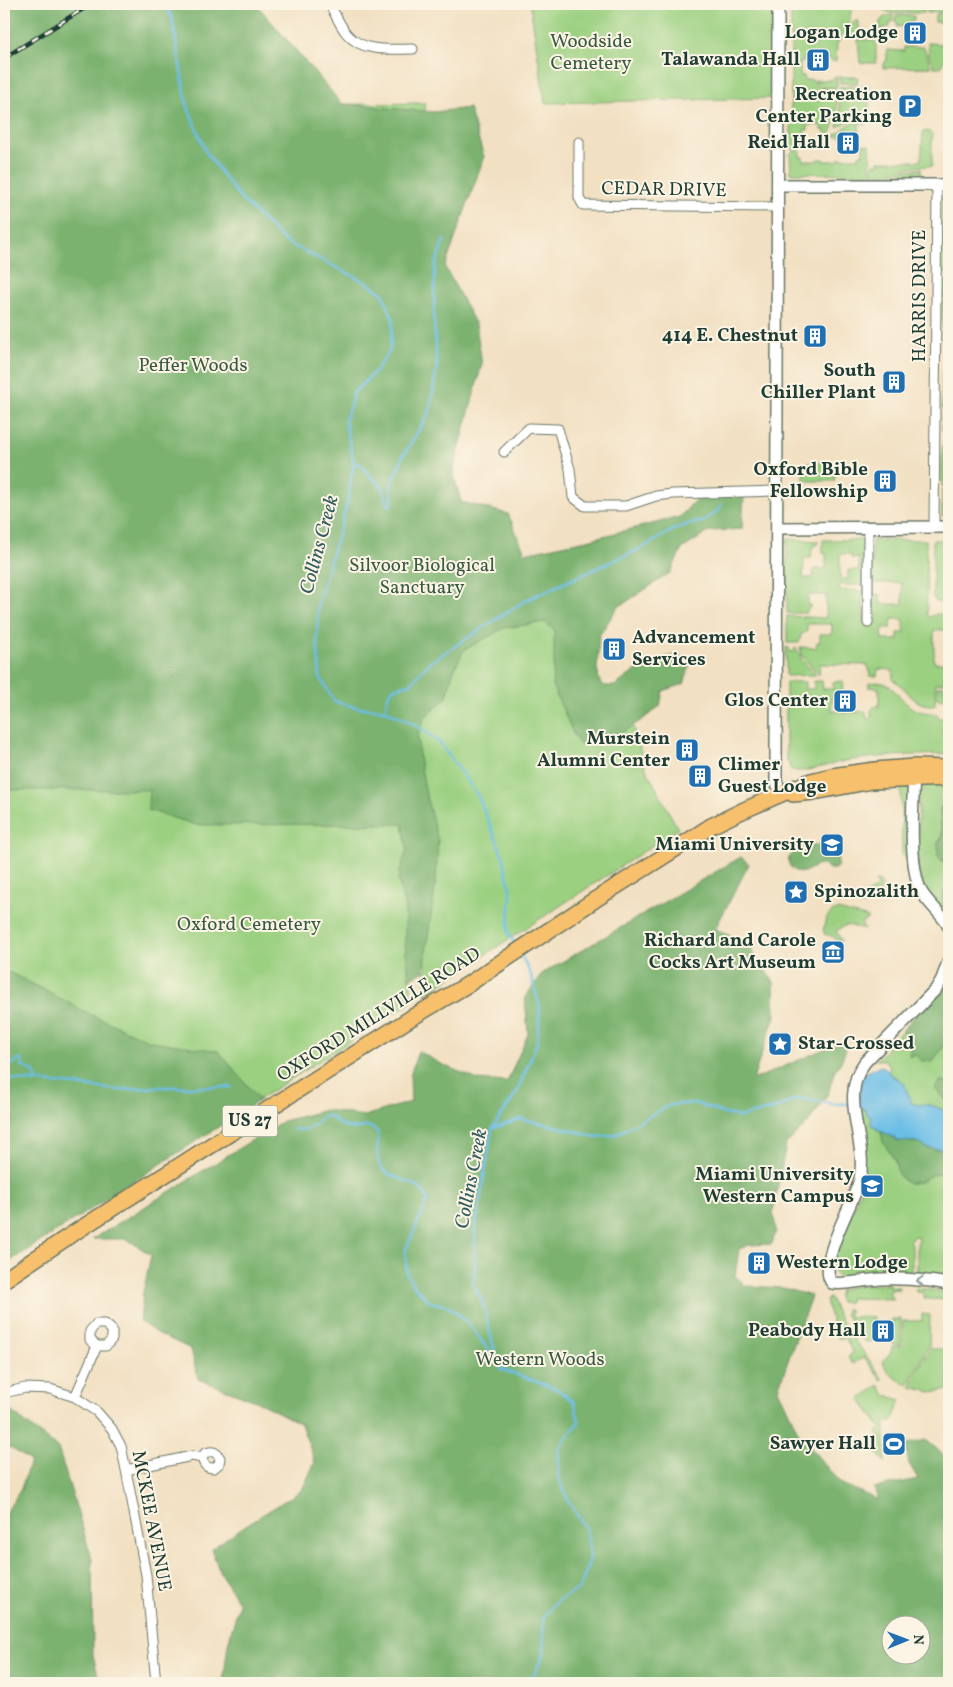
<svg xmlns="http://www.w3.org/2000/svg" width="953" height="1687" font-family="Vollkorn,serif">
<rect width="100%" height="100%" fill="#fcf5e5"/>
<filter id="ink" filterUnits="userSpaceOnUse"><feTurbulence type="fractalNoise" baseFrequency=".02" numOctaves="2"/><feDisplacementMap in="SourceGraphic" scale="10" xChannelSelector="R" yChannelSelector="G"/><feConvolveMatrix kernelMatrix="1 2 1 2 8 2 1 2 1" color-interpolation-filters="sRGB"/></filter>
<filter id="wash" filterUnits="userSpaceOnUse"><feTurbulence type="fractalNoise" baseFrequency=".0096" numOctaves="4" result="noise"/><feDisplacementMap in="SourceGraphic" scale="20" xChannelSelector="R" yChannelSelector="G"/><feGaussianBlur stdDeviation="1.12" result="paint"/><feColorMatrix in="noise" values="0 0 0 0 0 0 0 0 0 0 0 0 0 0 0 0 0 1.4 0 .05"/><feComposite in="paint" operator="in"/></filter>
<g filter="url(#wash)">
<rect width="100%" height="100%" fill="#f2e0c2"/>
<path fill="#9bd081" stroke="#5d865a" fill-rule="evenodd" d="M530,4H778V98L545,103Z
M791,4H852V5L849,24L837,44L836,61H831V58H828L827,56H814V58H804V62H800V76H804V80H813C818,89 825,90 835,89L837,90C837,108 838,122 828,138H825V130L821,129V125H808V130H804V146L792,149L791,147Z
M897,4H924V13H891L884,10L889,5Z
M927,4L940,5L947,8L941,12L927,13Z
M949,11V25L948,22H935V15Z
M893,15V22H890V27L882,28L880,37V21L886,16Z
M896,15L914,16V20H911V25L897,27V22H895Z
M856,21H859V35L862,36V38L854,36L849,32L853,23Z
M949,39V49L941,67H934L929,56L928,43L944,44L949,42Z
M858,40H872L876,42V63H860Z
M904,47H924L931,67L883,68V66L887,59V50L904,51Z
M833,77H837V86L836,87L824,88L815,81V80H832Z
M839,77H858L857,83H840Z
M869,86V117L853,119L837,127L840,113L839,87Z
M425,103L429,270L381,272L461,502L508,514L525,553L592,539L680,517L697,498L742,529L710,531L587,609L583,685L627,707L646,769L678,829L425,994L428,896L420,822L410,1003L250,1105L4,991V778L225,106Z
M866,120V124H859V136H834L831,138L851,123Z
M926,131L930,132L932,134V166L909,167L890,174H873V164H879V161H921L923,133Z
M863,144L870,145L871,174L791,173L790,154L793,151L800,150V157H803L804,161H818V159H824V161H838L839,158H859V155L863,154Z
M921,169L922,177H892L906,170Z
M942,196H949V273H944L942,269Z
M945,280H949V298H942V284Z
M942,302H949V343H946L944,345L942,343Z
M945,369L949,372V412L946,409H942V371Z
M942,416H949V435L945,434L942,431Z
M949,441V486H942V447L944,442Z
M804,463H837L834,481H804Z
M949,489V516H942V490Z
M787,539L818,541V544L812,547L811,558H804L803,578H813L814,569H826V554L823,553V540H864V585H839V590L863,591L864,624L872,595L880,594V604H903L902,583H872V540H926L927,615L929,617L936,614H944L945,616H949V630H934V663H949V677H944V683H935V705C910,706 911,690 893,680V670L878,669L877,676H870L868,665L820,664L819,675L802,656L800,647L816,648L817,642H820V634H832V624H807V631L801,635L799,643H787V616L826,618V595H808V606H811L806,613H787ZM840,554H851V558H859V570H848V579H840ZM892,619H903L905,633H898V640H882L883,628H891Z
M933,540H943L949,546V601H945L944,603L936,602L933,597Z
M786,647L789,648L790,652H794L795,648L797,649L802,660L816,675L786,676Z
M814,681H822L823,689H833V682L843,681L842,698H832V711H843V713L865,711L867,719L871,718V710L876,706L879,707V688L869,687V683C893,678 895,696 911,707C919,713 928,712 937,714L939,718H949V754C913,755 876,755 840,762C827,765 802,774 791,770L786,757V682H805V689H814Z
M937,686H944V692H949V699L937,698Z
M919,785L949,786V806L941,808L940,822L942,828L940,860L949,864V888L945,889L943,899L945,901L942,909L924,889L917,863Z
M901,787H910L909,855L906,858L902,855Z
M875,881L880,882L882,887L876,900L863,906L850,902L851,895L855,901L878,887Z
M837,910L869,918L861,923L865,929L846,925L836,931L842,941L835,940V937L824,934L825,932L823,931C825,922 826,913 837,910Z
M903,1030L905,1037L909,1038L912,1041L909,1056H910L915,1055L935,1060L937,1054L949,1040V1084L944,1081L946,1101L949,1103V1112C942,1110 936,1106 928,1105C922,1104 918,1106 911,1103L904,1083L888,1072L890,1068L885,1060H876L887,1049V1045Z
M859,1105L871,1116L876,1129L881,1132C883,1143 889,1150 894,1160C900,1172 899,1187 919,1182C923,1181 925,1177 928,1176C937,1172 942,1172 949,1166V1279L917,1278V1244L919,1240L918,1237L914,1236L910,1240L912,1245V1277L845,1279L839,1277L834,1273L833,1260L860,1192L863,1124L860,1118Z
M890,1284V1287H899V1289L890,1290V1296L894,1299L849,1298V1303L840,1302L838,1298L840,1290L855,1286Z
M916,1288L949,1292V1300L928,1299L927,1298H924V1293L916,1292Z
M828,1298H830L839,1318L882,1378L881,1380L864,1357L853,1364L849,1359V1356L853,1353L845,1338H837L826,1302Z
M846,1309H849V1317H873V1341L865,1342L845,1314Z
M922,1314L930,1315L929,1346L908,1385C898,1380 885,1373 883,1361L891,1352L892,1347L902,1346L903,1321H922Z
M892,1319H901L900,1345L892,1344Z
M930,1349H949V1390L930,1392L911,1387L915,1376Z
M879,1385L886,1395L901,1400L892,1422H885V1463L872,1446L882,1439L877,1432L881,1428L860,1399Z"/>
<path fill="#7cb26f" stroke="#4e7852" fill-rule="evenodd" d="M4,4H256L342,104L434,112L469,108L484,157L445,267L476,325L482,364L453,472L461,502L508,514L525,553L592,539L680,517L697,498L744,496L742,529L710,531L682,549L670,573L617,608L599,636L597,668L599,679L604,686H615L646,663L679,654L690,664L684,684L663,691L660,706L642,720L613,738L603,736L581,746L574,735L552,685L554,662V630L545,622L504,628L464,650L453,672L447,697L424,718L418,735L419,757L427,800L438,840L436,879L423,972L409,979L405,944V909L398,878L407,849L403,824L196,825L148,810L149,790H4Z
M949,806V864L938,858V842L942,838L940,810L941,807Z
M825,844C837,847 839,855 837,867L834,869H829L825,865C815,863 807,874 799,872C795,871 792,869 790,866C781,849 815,845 825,844Z
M741,857L749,864L715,929L745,941L774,982L775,1016L760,1058L753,1080L838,1043L843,1044L846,1049L841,1062L835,1070L828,1094L808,1123L786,1144L773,1211L776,1231L772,1244L749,1245L739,1249L735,1276L746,1286L784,1288L811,1296L778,1389L799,1434L840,1483L878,1500L874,1488L918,1479L908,1462L907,1444L926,1440L937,1449L949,1462V1683H223L228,1644L239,1603L221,1574L211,1549L246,1525L302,1490L315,1462L301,1424L256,1401L198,1379L191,1349L159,1334L140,1322L143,1293L151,1255L127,1239H93L283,1121L326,1110L364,1116L411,1102L410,1076L418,1051L439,1063L478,1080L507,1082L528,1034L525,997L543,973ZM890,1624H920V1654H890Z
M949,888V918L942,909L941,905L944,902L942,898L944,891Z
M4,972L11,973L92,1015L150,1041L218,1051L260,1100L4,1265Z
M949,974V1040L932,1062L922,1061L915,1055L909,1056L912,1041L909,1038L905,1037L903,1030Z
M940,1081H944L949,1084V1103L935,1089Z
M881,1132L891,1135L898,1141L917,1142L928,1148L949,1150V1167L939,1173L929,1176L921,1182L909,1183L902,1179L898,1174L895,1160L883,1142Z
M8,1409L58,1448L92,1559L93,1655L100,1683H4V1516L21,1489L30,1461L4,1443V1416Z"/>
<path fill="#6bbee7" stroke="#457e8e" d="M883,1066L891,1075L904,1083L911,1103C918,1106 922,1104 928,1105C936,1106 942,1110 949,1112V1150L928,1148L917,1142L898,1141C890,1134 879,1132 871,1124V1117L868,1116L866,1111L859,1105C859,1094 858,1077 870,1070C873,1068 879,1067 883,1066Z"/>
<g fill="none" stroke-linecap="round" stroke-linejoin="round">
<path stroke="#6bbee7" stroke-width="2.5" d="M165,4L172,18L187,105L206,152L239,197L286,242L369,284L383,294L393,319L390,350L375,372L354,392L345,422L354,463L347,504L318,602L317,639L320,677L334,701L354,707L385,710L416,725L439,742L477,794L503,856L511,894L508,932L516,946
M354,463L360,464C365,468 367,473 371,477C385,488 383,488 387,505L390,506L392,502L391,486L403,456L430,411L437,367L434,320L435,266L444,240
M385,710L389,694L393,688L410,684L429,663L526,600L642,548L673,530L689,524L704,521L719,510L721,505
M521,955L531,975L540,1008L537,1043L517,1092L492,1129L475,1231V1264L473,1285L482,1300L497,1361L501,1369L557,1389L574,1402L579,1422L559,1448L558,1477L568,1500L587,1531L590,1559L580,1588L556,1602L543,1618L544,1653L533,1677L521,1683
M4,1062L13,1064L16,1060H22V1066L34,1072L37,1081
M4,1079L66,1084L118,1090L157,1087H231
M494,1128L521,1119L563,1128L596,1137L615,1135L670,1105L695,1103L725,1114L741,1117L774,1109L799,1098L833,1104H850
M294,1129C312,1132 312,1125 325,1116L331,1117C341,1128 353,1131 368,1126L377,1131C381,1143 373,1151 380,1165C387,1179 407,1178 419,1188C423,1191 426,1196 428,1200L405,1251L407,1274L415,1287L430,1302L448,1306L467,1322L496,1360"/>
</g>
</g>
<g filter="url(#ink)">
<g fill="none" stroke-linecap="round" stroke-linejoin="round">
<g stroke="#697666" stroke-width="11">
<path id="minor" d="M329,4C335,13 340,26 347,34C363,53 391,49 413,49
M579,142V198L583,205L778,207
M504,452L529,428L558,429L570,469L573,497L585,506H626L656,496L673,494L777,491
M934,527L937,185
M868,623V527
M4,1393L25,1388L50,1389L75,1397L97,1412L112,1429L121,1446L126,1470L146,1575L156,1683
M75,1397L97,1346H106L112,1339V1330L105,1324H96L90,1331V1340L97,1346
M126,1470L192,1456L202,1458C204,1466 207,1468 214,1468L219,1464L220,1458C216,1452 213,1450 205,1453L202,1458"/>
</g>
<g stroke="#697666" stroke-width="14">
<path id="tertiary" d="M778,4L776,780L781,795
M778,185H949
M777,528L949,527
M914,773C913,803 908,865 921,891C928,904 942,913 949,927
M949,960L942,979L936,989L865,1062C838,1097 868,1140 860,1179C854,1203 816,1264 832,1283C846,1285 858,1281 871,1280C893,1277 927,1280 949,1284"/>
</g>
<g stroke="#697666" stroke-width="18">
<path id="trunk" d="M793,794L814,792L872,781L949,778
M4,1280L69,1236L411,1018L467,985L596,899L685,843L711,826L742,811L811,781L832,776L875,770L914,767L949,768"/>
</g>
<use href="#minor" stroke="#fff" stroke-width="9"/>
<use href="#tertiary" stroke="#fff" stroke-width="11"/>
<use href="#trunk" stroke="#f7c06c" stroke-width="15"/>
<g stroke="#1f3d34" stroke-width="4.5">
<path id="rail" d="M4,58L91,4"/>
</g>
<use href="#rail" stroke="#fcf5e5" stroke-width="2.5" stroke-dasharray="8" stroke-linecap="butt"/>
</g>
<defs><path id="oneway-chevron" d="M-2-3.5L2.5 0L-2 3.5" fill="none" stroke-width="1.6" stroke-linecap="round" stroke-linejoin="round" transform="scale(1.25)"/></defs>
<use stroke="#8f9e9a" href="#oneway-chevron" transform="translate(920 1281) rotate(-177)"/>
</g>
<defs>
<g id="building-square" transform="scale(1.25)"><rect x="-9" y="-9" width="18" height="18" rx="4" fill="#1f6fb2" stroke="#fcf5e5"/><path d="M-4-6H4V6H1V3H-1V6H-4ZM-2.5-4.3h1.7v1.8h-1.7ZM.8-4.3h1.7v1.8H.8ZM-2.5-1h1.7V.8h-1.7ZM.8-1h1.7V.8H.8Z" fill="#fff"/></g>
<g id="parking-square" transform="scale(1.25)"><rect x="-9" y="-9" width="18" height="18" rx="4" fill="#1f6fb2" stroke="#fcf5e5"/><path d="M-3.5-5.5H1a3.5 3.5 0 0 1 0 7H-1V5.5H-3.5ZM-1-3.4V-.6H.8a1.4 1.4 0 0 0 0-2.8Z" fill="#fff"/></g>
<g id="university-square" transform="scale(1.25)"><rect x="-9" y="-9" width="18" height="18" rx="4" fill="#1f6fb2" stroke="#fcf5e5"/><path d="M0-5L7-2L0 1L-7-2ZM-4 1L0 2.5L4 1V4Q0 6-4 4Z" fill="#fff"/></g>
<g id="sight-square" transform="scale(1.25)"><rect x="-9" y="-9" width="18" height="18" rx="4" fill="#1f6fb2" stroke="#fcf5e5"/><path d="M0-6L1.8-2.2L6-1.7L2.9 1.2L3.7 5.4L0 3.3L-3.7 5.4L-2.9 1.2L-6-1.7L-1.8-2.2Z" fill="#fff"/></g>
<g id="museum-square" transform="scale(1.25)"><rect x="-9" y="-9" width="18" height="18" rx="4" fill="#1f6fb2" stroke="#fcf5e5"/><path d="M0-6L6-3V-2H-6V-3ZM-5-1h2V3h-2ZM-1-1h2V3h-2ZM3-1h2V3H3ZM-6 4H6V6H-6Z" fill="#fff"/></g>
<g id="stadium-square" transform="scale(1.25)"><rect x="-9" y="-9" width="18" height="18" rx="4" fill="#1f6fb2" stroke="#fcf5e5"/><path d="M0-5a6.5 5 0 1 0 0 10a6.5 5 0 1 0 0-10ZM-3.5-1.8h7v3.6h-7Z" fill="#fff"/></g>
</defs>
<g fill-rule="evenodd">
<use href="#building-square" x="915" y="33"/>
<use href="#building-square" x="818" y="60"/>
<use href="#parking-square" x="910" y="106"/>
<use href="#building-square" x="848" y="143"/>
<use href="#building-square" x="815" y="336"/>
<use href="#building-square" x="894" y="382"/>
<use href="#building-square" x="885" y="481"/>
<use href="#building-square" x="614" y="649"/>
<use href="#building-square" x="845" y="701"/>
<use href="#building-square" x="687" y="750"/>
<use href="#building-square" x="700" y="776"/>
<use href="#university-square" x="832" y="845"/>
<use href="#sight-square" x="796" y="892"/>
<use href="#museum-square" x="833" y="952"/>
<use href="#sight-square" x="780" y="1044"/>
<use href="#university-square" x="872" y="1186"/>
<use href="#building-square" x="759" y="1263"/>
<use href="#building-square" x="883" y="1331"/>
<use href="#stadium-square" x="894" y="1444"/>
</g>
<g text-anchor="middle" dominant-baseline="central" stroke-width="4" stroke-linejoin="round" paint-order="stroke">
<rect fill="#fcf5e5" stroke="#617469" stroke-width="1" x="222.5" y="1105.5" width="55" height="31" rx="4"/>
<g font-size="18" font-weight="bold" fill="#1f3d34">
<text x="250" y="1121">US 27</text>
</g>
<g font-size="19" font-weight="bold" fill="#1f3d34" stroke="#fcf5e5" text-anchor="end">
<text x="898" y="33">Logan Lodge</text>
<text x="800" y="60">Talawanda Hall</text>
<text x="892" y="95">Recreation<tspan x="892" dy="22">Center Parking</tspan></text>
<text x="830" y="143">Reid Hall</text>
<text x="798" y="336">414 E. Chestnut</text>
<text x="876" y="371">South<tspan x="876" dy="22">Chiller Plant</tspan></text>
<text x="868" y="470">Oxford Bible<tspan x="868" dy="22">Fellowship</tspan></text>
<text x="632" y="638" text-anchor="start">Advancement<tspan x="632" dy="22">Services</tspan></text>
<text x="828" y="701">Glos Center</text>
<text x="670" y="739">Murstein<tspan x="670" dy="22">Alumni Center</tspan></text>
<text x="718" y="765" text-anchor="start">Climer<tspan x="718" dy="22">Guest Lodge</tspan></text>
<text x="814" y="845">Miami University</text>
<text x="814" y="892" text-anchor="start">Spinozalith</text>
<text x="816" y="941">Richard and Carole<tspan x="816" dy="22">Cocks Art Museum</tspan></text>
<text x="798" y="1044" text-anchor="start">Star-Crossed</text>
<text x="854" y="1175">Miami University<tspan x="854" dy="22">Western Campus</tspan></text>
<text x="776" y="1263" text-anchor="start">Western Lodge</text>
<text x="866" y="1331">Peabody Hall</text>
<text x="876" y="1444">Sawyer Hall</text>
</g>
<g font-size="19" fill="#385a43" stroke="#fcf5e5">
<text x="591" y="42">Woodside<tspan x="591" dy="22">Cemetery</tspan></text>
<text x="193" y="366">Peffer Woods</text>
<text x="422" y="566">Silvoor Biological<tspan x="422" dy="22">Sanctuary</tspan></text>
<text x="249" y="925">Oxford Cemetery</text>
<text x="540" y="1360">Western Woods</text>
</g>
<g font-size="19" fill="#1f3d34" stroke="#fcf5e5">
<text transform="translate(664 190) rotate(1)">CEDAR DRIVE</text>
<text transform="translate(920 296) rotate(-90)">HARRIS DRIVE</text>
<text transform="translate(379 1015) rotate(-32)">OXFORD MILLVILLE ROAD</text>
<text transform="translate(151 1521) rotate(79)">MCKEE AVENUE</text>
</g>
<g font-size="20" font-style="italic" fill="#325d61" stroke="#fcf5e5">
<text transform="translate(320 545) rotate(-75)">Collins Creek</text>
<text transform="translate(472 1179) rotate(-79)">Collins Creek</text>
</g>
</g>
<rect width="953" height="1687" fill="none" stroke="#fcf5e5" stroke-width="20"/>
<g transform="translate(906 1640) rotate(89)"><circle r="24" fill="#fcf5e5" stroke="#a4ab9e"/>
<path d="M0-4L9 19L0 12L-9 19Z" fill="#1f6fb2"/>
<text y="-8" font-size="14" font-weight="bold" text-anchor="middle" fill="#1f3d34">N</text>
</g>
</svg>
